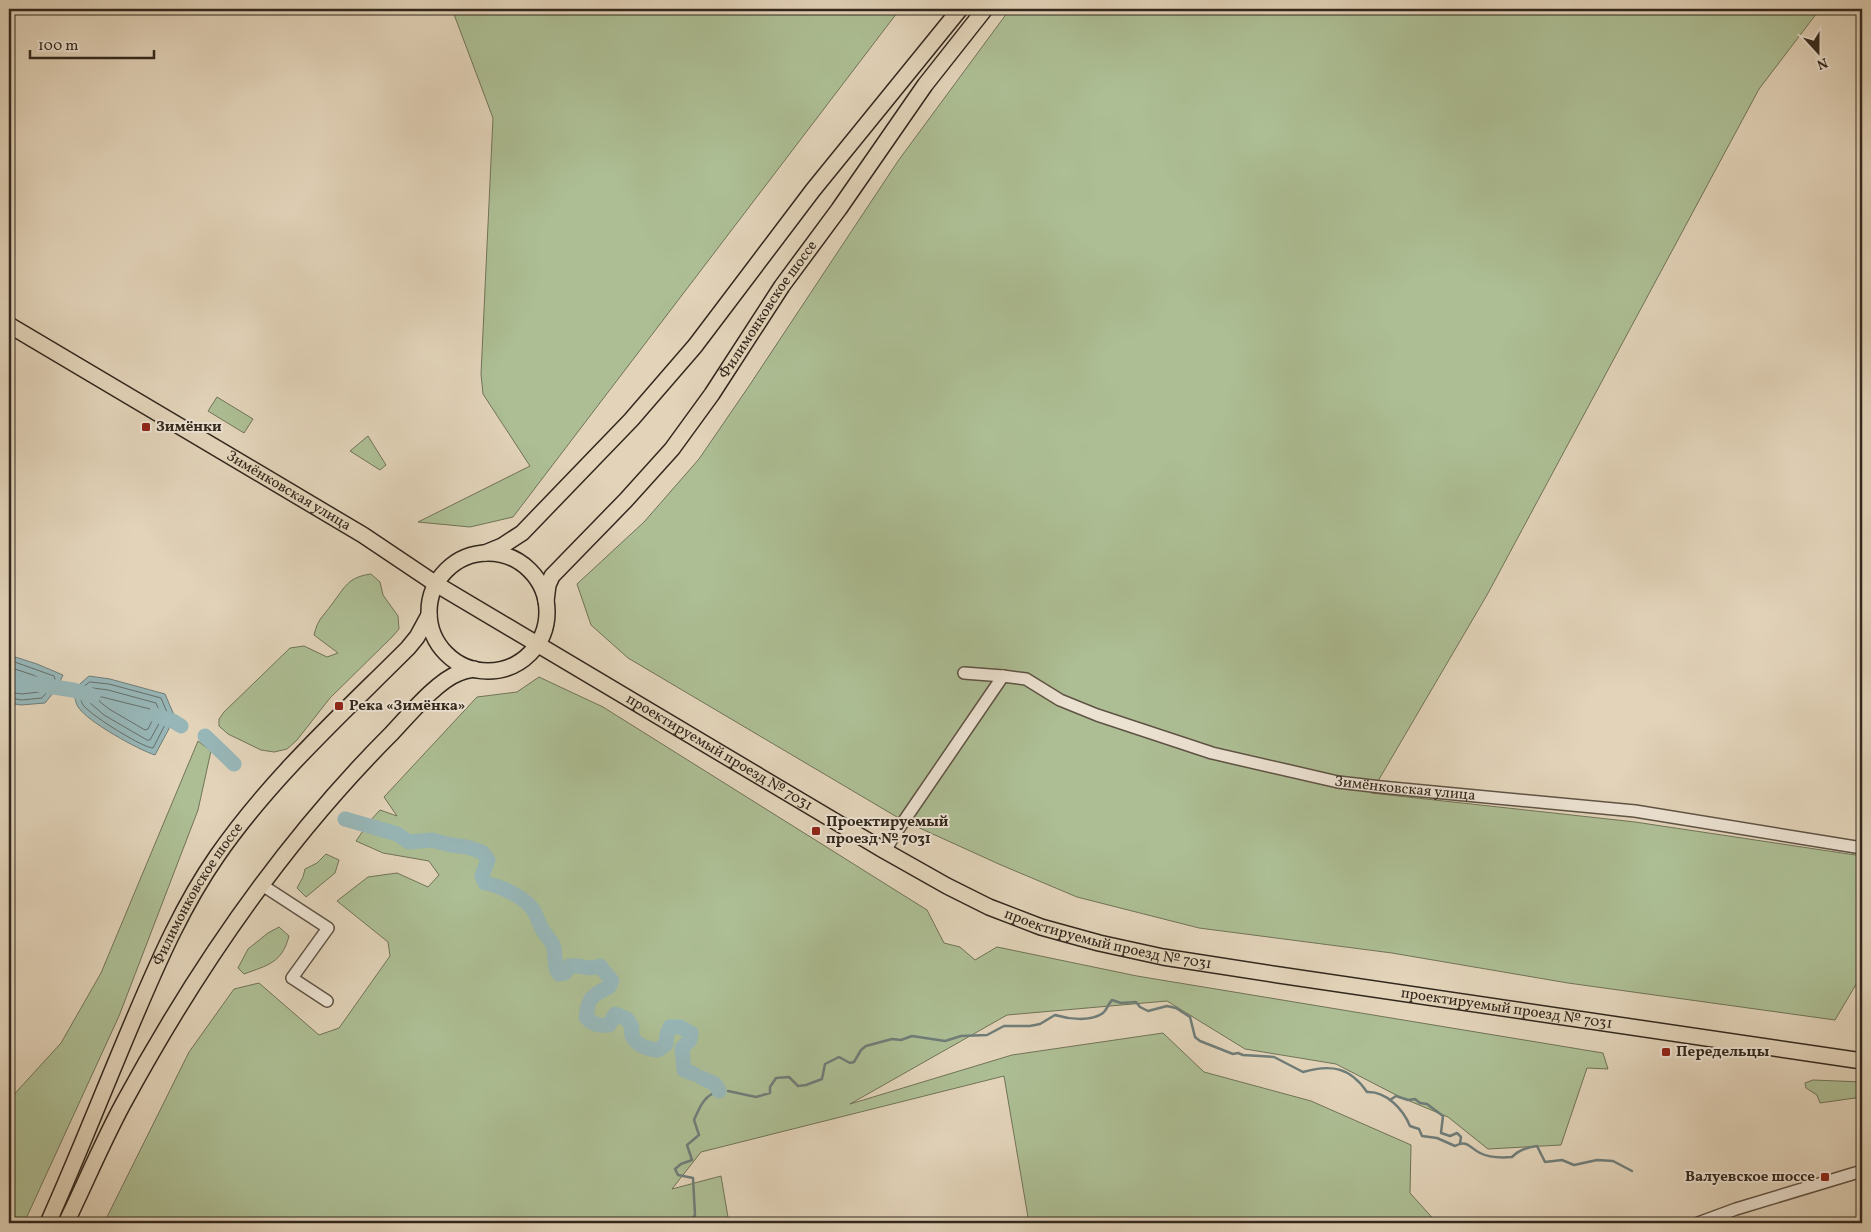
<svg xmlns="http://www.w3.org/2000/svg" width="1871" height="1232" font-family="Vollkorn,serif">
<rect width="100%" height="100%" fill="#e2d3b9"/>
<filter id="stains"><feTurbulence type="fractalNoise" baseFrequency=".004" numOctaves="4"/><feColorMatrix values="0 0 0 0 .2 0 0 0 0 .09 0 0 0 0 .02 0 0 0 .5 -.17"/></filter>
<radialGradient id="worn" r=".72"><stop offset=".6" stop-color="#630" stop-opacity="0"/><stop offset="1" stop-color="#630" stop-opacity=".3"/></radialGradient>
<path fill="#adbe94" stroke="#707358" d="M452,9H900L513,517L470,527L418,522L530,466L483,394L481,374L493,118Z
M1010,9H1820L1759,89L1487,595L1371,793L1635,822L1862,856V969L1861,976L1835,1020L1568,983L1392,953L1199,928L1077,897L1001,865L902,820L628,658L591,625L577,584L644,522L699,459L749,386L898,161Z
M217,397L253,419L244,433L208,411Z
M368,436L386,465L380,470L350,451Z
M371,574L380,582L383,595L398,616L399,629L392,637L330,698L297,740L287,749L274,752L261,750L228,734L219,726V719L224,712L290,648L304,646L327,657L338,653L314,635C318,618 323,617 332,604C345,587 348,577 371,574Z
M539,677L603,707L927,910L944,943L960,947L975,960L997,947L1137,976L1603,1053L1608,1069L1587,1068L1561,1145L1488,1149L1448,1117L1400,1097L1336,1064L1245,1049L1167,1001L1007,1015L850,1104L1012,1055L1163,1033L1204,1072L1311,1101L1411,1145L1410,1193L1437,1223H1029L1004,1076L701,1152L672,1189L721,1176L729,1223H104L189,1052L234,989L259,983L319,1035L339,1028L390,956L388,942L337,901L368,877L397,873L428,887L439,875L429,861L383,853L356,841L369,822L380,810L397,816L384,797L477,697L517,692Z
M198,741L211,751L198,810L119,1016L24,1223H9V1100L61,1043L101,973Z
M326,854L339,860L335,873L306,897L297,888L303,877L305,869L317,863Z
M279,927L289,936C282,963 268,965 244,974L238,968L248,949L268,933Z
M1813,1080L1862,1082V1097L1820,1103L1817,1095L1806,1088L1805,1083Z"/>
<path fill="#97b6b7" stroke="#6f7d79" d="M9,655L37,664L63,675L57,688L45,703L21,705L9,703Z
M89,676L110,679L165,694L174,715L173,721L155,755C139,750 88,722 79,708C75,704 75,695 73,690Z"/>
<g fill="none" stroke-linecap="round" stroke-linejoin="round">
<path stroke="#656f6a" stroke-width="1" d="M9,660L54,676L55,679L53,685L42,698L22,700L9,698
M9,667L33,675L47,682L39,692L22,694L9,692
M90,682L109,684L161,698L169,717L153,748C143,748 92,716 84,706C81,703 80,696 79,691Z
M93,688L108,690L156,703L162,718L150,740H147L104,715L89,702L86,694Z
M102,697L150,709L154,717L148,729L145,730L109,709L99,701V698Z"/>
<path stroke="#6f7d79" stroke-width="2.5" d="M728,1091L756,1097L770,1093V1087L776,1078L789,1077L798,1086L806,1085L822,1079L825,1064L839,1057L850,1063L854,1062L861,1050L866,1046L892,1039L901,1040L912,1036L945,1041L961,1036L987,1035L1004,1026H1030L1040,1024L1055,1015C1068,1019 1091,1022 1103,1013C1107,1010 1108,1004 1112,1000L1121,1003L1136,1002L1140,1007L1148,1011L1167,1006L1176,1008L1190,1017L1195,1037L1200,1041L1233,1054L1238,1053L1243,1055L1274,1057L1303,1072C1331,1064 1350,1067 1367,1092C1386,1091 1403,1109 1410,1126L1419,1129L1422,1136L1437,1138L1455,1146C1467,1139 1470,1148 1480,1153C1490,1158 1501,1158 1512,1157C1518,1151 1528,1147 1537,1146L1545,1162L1562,1160L1574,1165L1597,1160L1613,1161L1632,1171
M1390,1100L1396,1096L1408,1100L1415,1099L1420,1103L1427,1104L1443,1116L1441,1133L1450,1136L1457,1133L1461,1137L1460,1143
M690,1223L695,1215L693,1178L678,1175L675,1169L681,1164L692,1160L687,1145L699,1135L694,1120C700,1106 705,1094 720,1091"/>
<path stroke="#97b6b7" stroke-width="15" d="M9,680L73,690L93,696
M155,715L173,721L181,726
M205,736L234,764
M345,819L397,834L409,842L432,840L451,845L467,847L482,852L488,860L482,876L485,883C500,886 522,896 532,908C537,915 539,925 544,932C547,937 553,943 554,948C556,958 553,965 559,974L565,973L569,966C582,964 586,971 600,966L612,981L609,987C592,995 588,998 586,1017C593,1025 599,1026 609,1025L615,1014L627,1019L632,1027C628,1043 646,1049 658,1050L666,1044L667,1034L670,1027H680L691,1033L690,1040L682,1048L684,1070L694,1074
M702,1078L715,1084L719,1091"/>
<g stroke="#5f5344" stroke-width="14">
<g id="minor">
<path id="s1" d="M964,673L1003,676L1026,679L1060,700L1097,715L1212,753L1338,782L1381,787L1635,811L1862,848"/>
<path d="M885,851L895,834L1003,676"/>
<path d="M262,885L328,928L292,978L327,1001"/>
<path d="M1698,1223L1736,1209L1862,1171"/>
</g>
</g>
<g stroke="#33281d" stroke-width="18">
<g id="major">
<path id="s2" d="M9,325L363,535L436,584L885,851L947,886L989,907L1041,927L1099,943L1163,957L1279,975L1862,1061"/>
<circle cx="488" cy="612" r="59"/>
<path d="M485,553L502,546L522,533L631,420L695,346L813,190L960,9"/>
<path id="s3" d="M546,601L548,585L552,576L626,500L672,449L712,394L782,286L839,209L925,85L985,9"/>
<path id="s4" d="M48,1223C79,1154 106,1084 136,1014C159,960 183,905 217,856C271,778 342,714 408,648L417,637L429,615"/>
<path d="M66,1223C85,1184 102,1143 123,1104C195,971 285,840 392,733C409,715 437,681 459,673C464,671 469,670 474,669"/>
</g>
</g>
<use href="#minor" stroke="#ece2d2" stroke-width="11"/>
<use href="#major" stroke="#e2d3b9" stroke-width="15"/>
</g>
<g fill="#8f2418" stroke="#ece2d2" stroke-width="2">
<rect x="141" y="422" width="10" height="10" rx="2.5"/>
<rect x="334" y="701" width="10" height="10" rx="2.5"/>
<rect x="811" y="826" width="10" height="10" rx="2.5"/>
<rect x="1661" y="1047" width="10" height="10" rx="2.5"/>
<rect x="1820" y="1172" width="10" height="10" rx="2.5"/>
</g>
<g text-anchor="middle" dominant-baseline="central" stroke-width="4" stroke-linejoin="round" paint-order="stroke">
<g font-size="15" fill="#33281d" stroke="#ece2d2">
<text stroke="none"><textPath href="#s3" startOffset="370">Филимонковское шоссе</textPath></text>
<text stroke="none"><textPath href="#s2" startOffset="325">Зимёнковская улица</textPath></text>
<text stroke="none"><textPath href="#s2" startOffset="829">проектируемый проезд № 7031</textPath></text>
<text stroke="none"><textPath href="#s1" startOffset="460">Зимёнковская улица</textPath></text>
<text stroke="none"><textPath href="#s4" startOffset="362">Филимонковское шоссе</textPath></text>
<text stroke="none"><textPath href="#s2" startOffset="1264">проектируемый проезд № 7031</textPath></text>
<text stroke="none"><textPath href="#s2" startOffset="1669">проектируемый проезд № 7031</textPath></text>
</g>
<g font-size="15" font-weight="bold" fill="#33281d" stroke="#ece2d2" text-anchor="start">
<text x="156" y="427">Зимёнки</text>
<text x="349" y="706">Река «Зимёнка»</text>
<text x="826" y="822">Проектируемый<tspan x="826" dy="17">проезд № 7031</tspan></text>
<text x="1676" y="1052">Передельцы</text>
<text x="1815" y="1177" text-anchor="end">Валуевское шоссе</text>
</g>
</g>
<rect width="1871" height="1232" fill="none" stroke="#e2d3b9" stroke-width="30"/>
<rect x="10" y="10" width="1851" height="1212" fill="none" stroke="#33281d" stroke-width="2.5"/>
<rect x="15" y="15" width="1841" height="1202" fill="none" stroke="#33281d"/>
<g transform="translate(1818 52) rotate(159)" stroke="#ece2d2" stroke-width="4" paint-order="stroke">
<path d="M0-4L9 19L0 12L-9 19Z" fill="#33281d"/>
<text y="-8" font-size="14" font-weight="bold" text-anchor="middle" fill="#33281d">N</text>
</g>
<path d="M30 50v8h124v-8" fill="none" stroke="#33281d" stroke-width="2.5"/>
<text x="38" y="50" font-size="15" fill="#33281d" stroke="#ece2d2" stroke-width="4" paint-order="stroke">100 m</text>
<rect width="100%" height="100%" filter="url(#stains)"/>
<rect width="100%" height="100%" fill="url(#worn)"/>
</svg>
